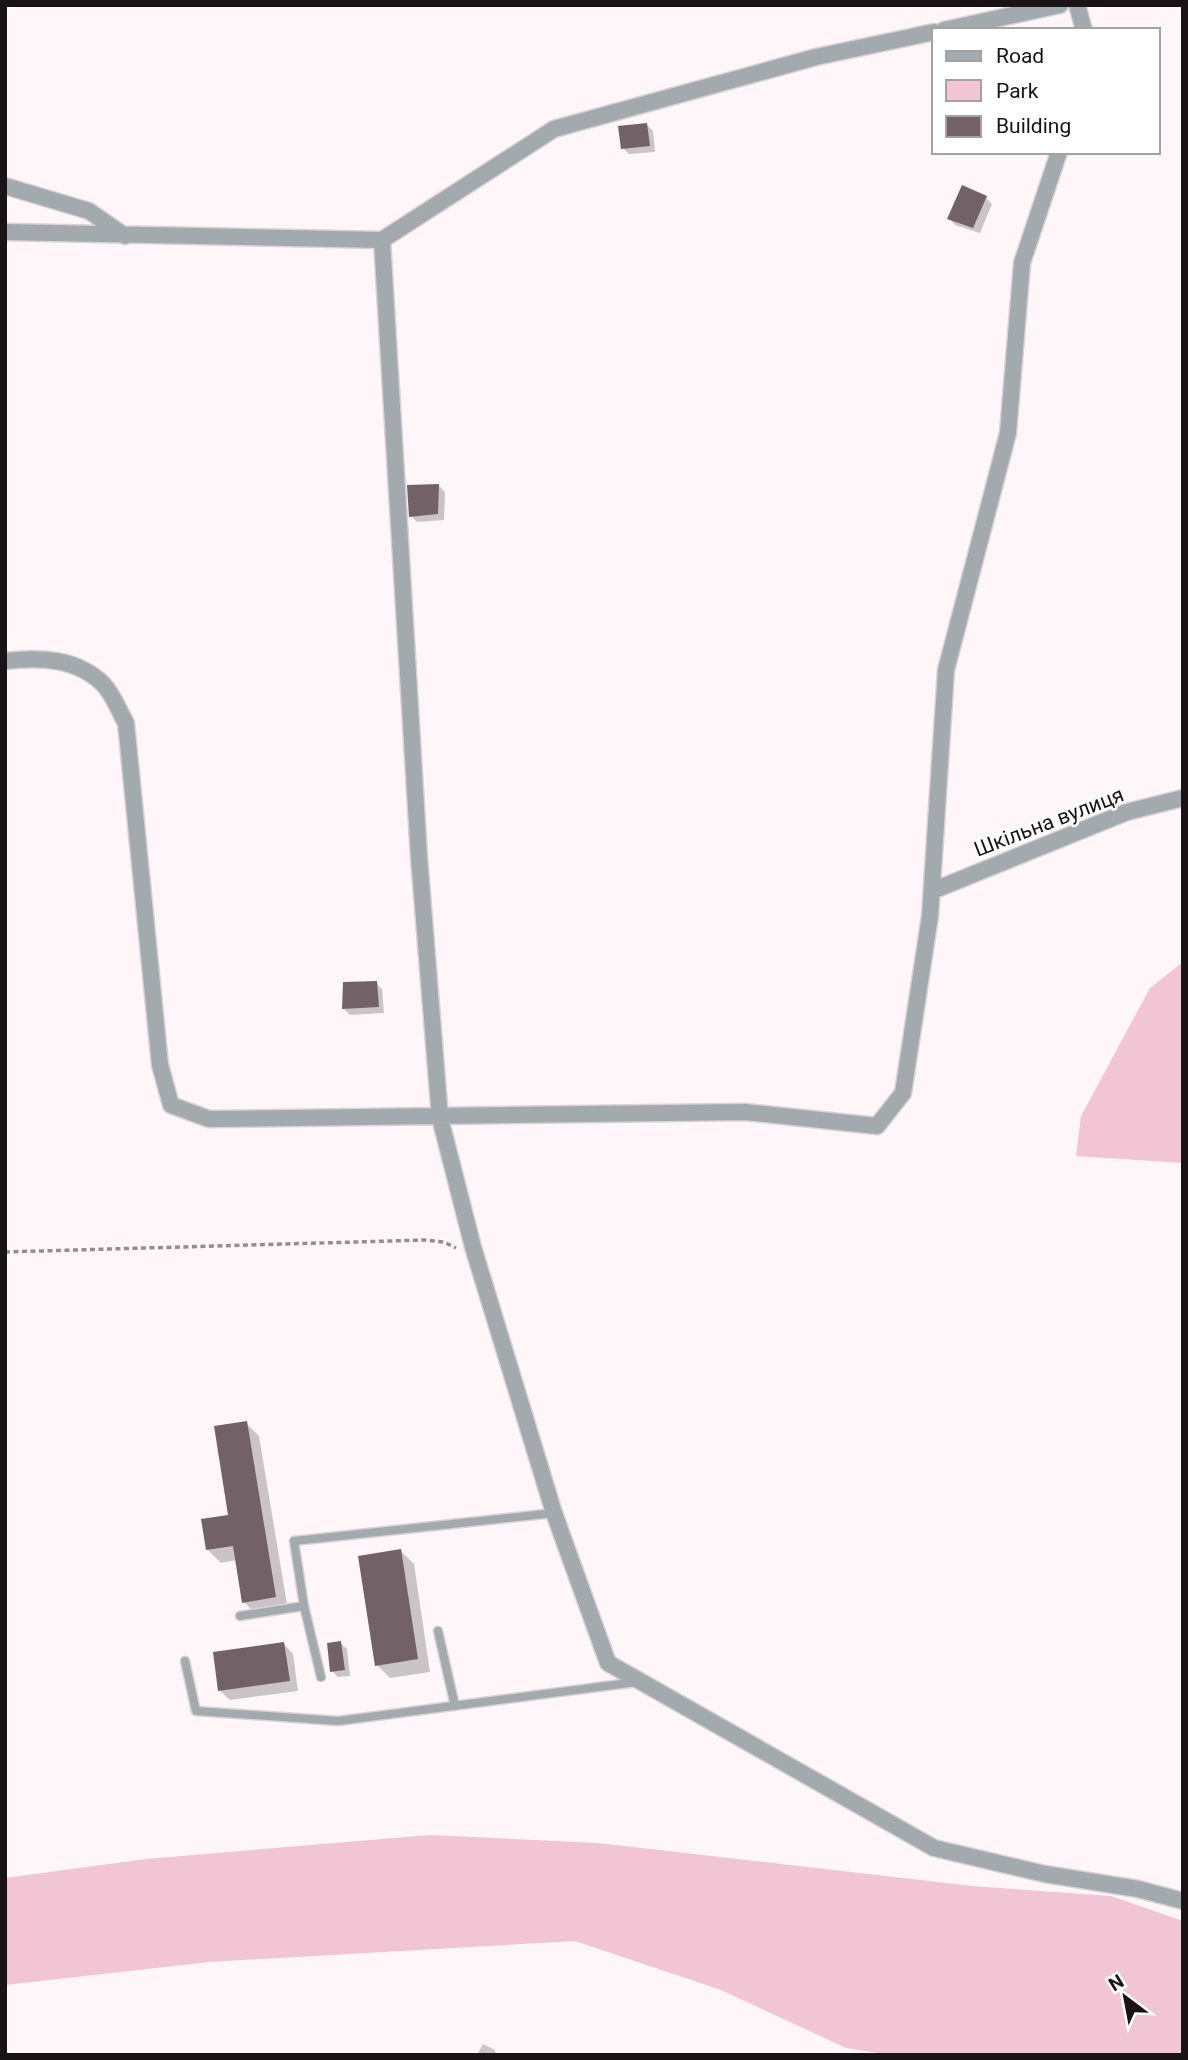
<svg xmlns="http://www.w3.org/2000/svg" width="1188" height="2060" font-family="Roboto,sans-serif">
<rect width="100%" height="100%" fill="#fef6f9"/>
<path fill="#f1c5d4" d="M1183,962V1163L1076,1156L1081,1116L1150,988Z
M430,1835L598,1843L972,1886L1111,1896L1183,1921V2055H891L846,2048L721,1990L575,1941L210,1962L5,1985V1878L146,1859Z"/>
<path fill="#0003" d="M646,124L653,131L655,152L629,154L623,148Z
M986,198L992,204L980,233L955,225L949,218Z
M439,486L445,492L444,520L417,522L411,516Z
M376,983L382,989L384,1013L350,1015L344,1009Z
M246,1423L259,1436L288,1610L257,1615L244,1602L237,1560L221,1563L208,1550L230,1516Z
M401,1551L414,1564L430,1672L390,1678L377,1665Z
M340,1643L347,1649L350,1676L338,1677L332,1671Z
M284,1644L293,1654L298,1691L230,1700L220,1691Z
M483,2044L495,2050L496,2055H477Z"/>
<path fill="#726268" d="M647,123L650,146L621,149L618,126Z
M962,185L987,196L973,228L947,219Z
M439,484L438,514L409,517L407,485Z
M377,981L379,1007L342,1009L343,982Z
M247,1421L276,1597L242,1603L233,1546L206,1550L201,1519L228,1515L214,1426Z
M401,1549L418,1659L375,1666L358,1556Z
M341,1641L345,1670L330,1672L327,1643Z
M284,1642L290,1681L218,1691L213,1652Z"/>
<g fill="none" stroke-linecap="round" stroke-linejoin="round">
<g stroke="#dad2d5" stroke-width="11">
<path id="lane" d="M304,1606L321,1677
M240,1616L304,1606L294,1541L554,1513
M438,1631L455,1706
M185,1661L196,1711L338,1721L637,1682"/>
</g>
<g stroke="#dad2d5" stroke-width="19">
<path id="street" d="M1077,5L1084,30
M944,30L1060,5
M934,32L816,57L554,129L382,240L419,857L440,1118L473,1247L554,1513L608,1663L934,1848L1045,1874L1138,1889L1183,1901
M5,186L89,211L125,236
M5,232L382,240
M5,661C40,657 77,658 103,684C113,694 119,711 126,723L160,1065L171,1105L209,1119L745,1112L877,1126L903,1093L930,916L946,670L1008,433L1022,263L1059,152
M932,891L1127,812L1183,798"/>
</g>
<path stroke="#948c8f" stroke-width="3.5" stroke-dasharray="5 3.5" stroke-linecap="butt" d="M5,1252L425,1240L444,1242L456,1248"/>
<use href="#lane" stroke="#a3aaae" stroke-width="8"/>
<use href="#street" stroke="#a3aaae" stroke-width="16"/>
</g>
<g text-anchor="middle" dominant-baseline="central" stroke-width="5" stroke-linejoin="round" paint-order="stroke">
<g font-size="21" fill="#1a1316" stroke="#fff">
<text transform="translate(1049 822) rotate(-21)">Шкільна вулиця</text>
</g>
</g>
<rect width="1188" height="2060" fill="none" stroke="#1a1316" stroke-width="14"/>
<rect x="932" y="28" width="228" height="126" fill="#ffffff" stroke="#a3a1a2" stroke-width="2"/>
<rect x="946" y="51" width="35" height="10" fill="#a3aaae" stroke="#a3a1a2" stroke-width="2"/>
<text x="996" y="63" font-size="21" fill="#1a1316">Road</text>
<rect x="946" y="80" width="35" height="21" fill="#f1c5d4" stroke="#a3a1a2" stroke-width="2"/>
<text x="996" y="98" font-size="21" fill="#1a1316">Park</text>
<rect x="946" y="116" width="35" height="21" fill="#726268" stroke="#a3a1a2" stroke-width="2"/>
<text x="996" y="133" font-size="21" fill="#1a1316">Building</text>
<g transform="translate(1125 1997) rotate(328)" stroke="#ffffff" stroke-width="5" paint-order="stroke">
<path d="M0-5L12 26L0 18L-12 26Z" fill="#1a1316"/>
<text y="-10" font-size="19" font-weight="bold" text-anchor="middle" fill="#1a1316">N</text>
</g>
</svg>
